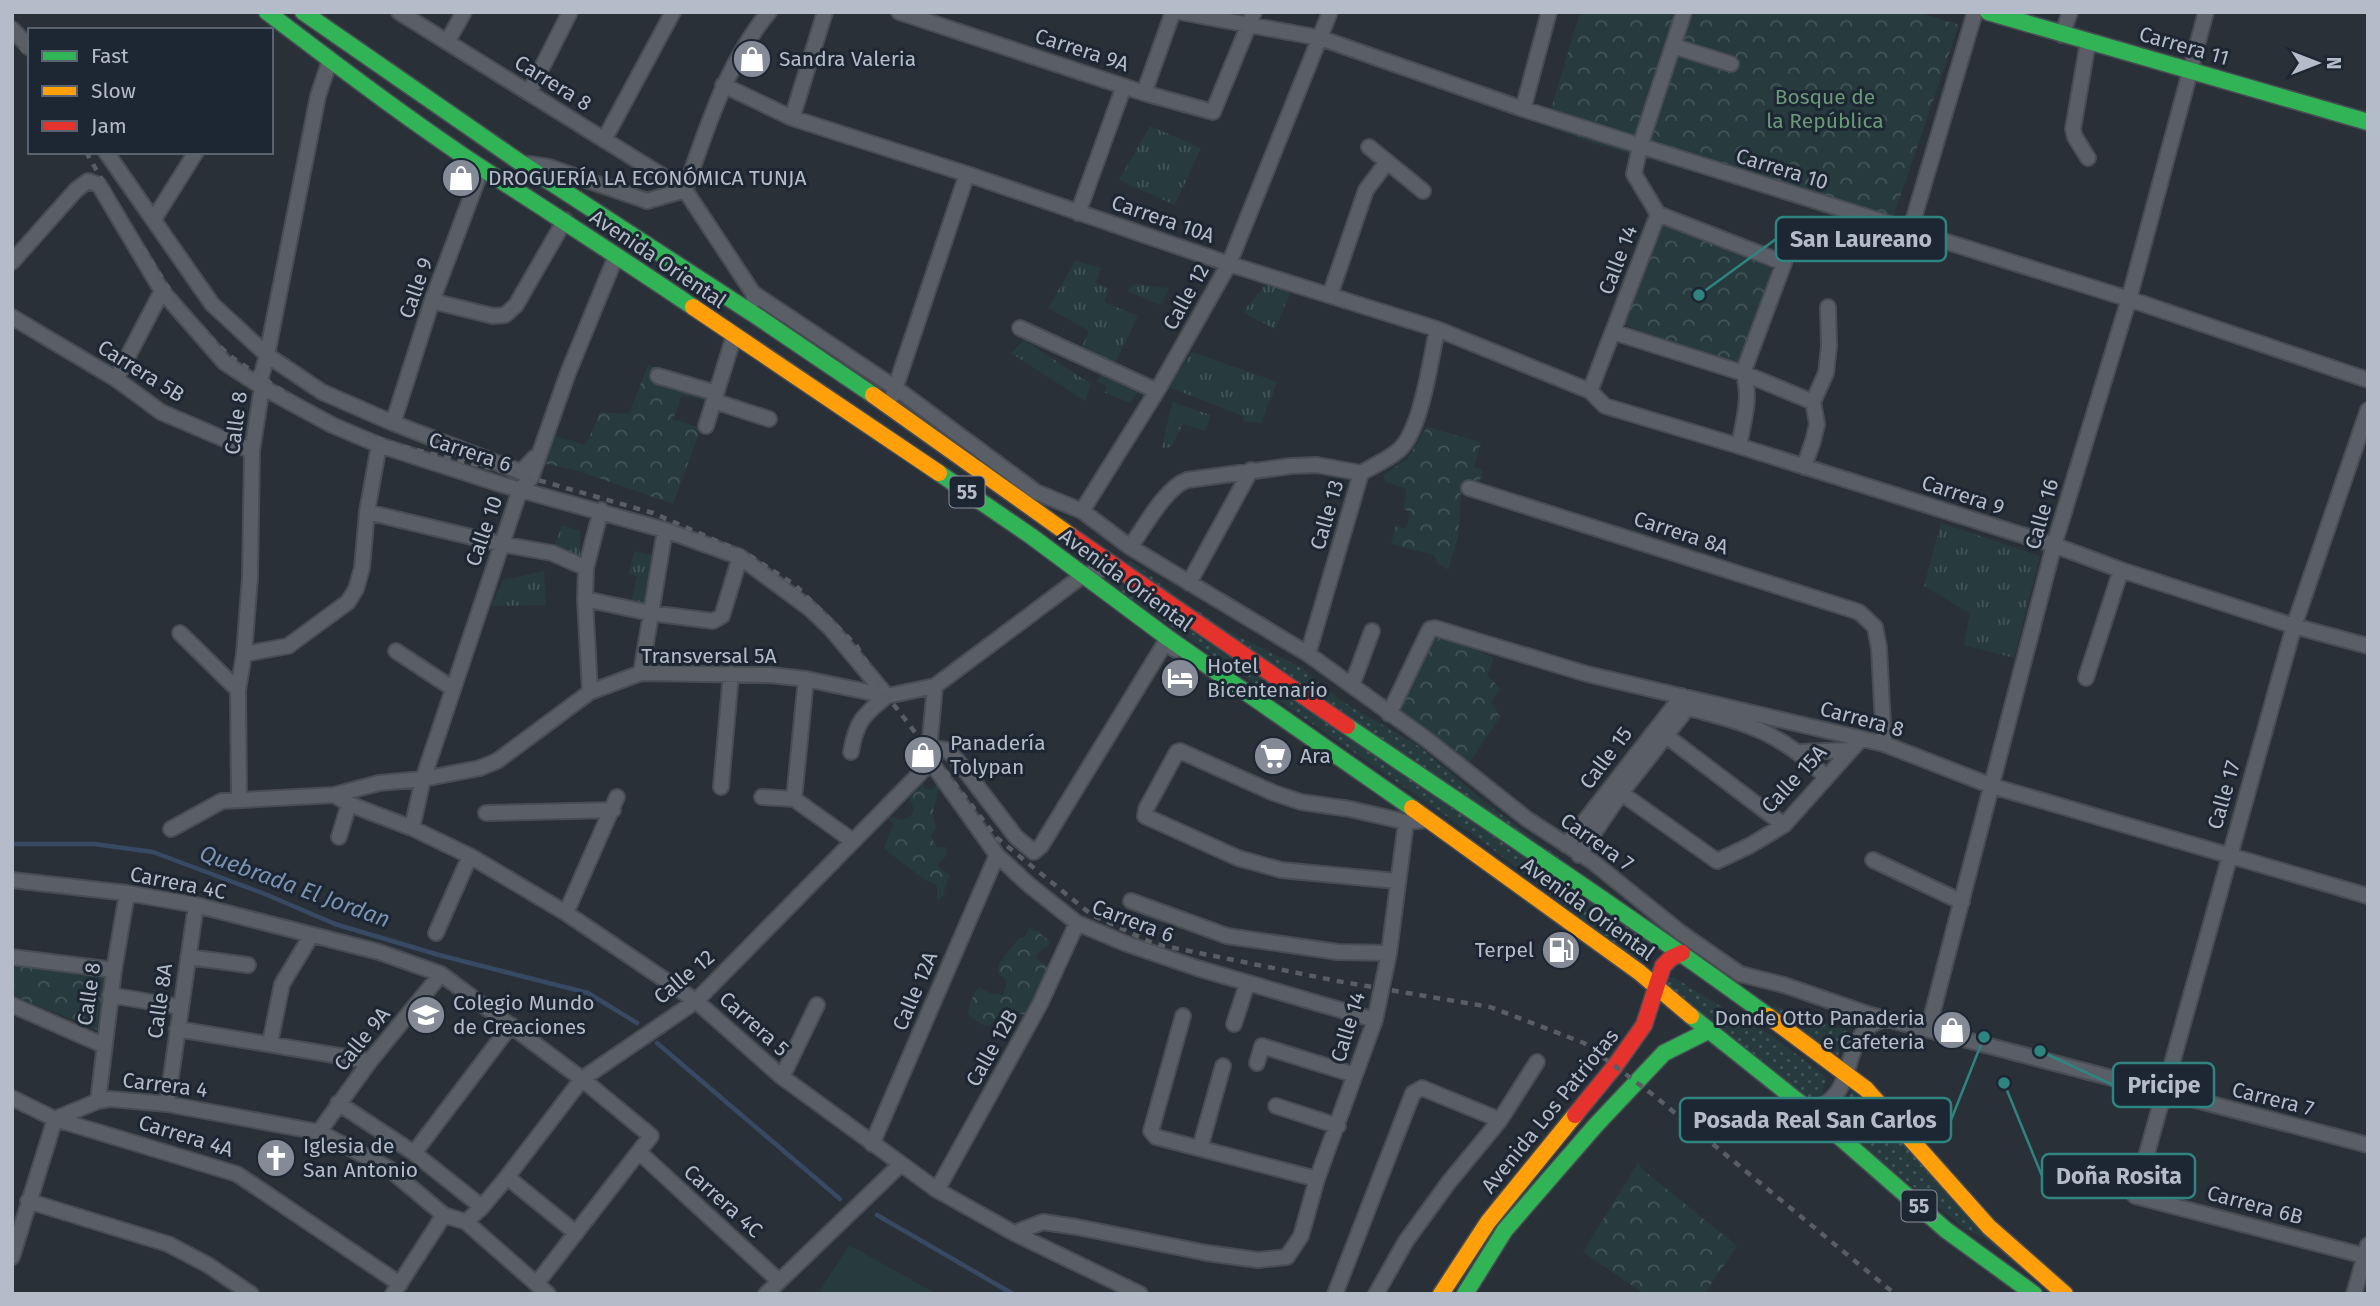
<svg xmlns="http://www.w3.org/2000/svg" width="2380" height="1306" font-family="'Fira Sans',sans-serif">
<defs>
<pattern id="grass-tufts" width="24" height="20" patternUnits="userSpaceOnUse" patternTransform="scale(1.75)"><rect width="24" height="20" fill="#273a3e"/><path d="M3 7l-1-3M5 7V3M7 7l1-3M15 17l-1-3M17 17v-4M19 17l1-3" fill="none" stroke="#445559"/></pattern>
<pattern id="forest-crowns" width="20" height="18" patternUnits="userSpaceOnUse" patternTransform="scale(1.75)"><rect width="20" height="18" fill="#273a3e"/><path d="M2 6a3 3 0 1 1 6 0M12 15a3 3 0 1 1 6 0" fill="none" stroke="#445559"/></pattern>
<pattern id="garden-dots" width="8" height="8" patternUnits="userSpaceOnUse" patternTransform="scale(1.75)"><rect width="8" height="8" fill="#273a3e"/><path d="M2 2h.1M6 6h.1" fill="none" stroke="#445559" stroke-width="1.8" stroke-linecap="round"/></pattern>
</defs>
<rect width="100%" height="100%" fill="#2a3038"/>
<path fill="url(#grass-tufts)" d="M1150,126L1201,148L1175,205L1119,180Z
M1075,261L1101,268L1095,283L1109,289L1104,302L1138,316L1113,367L1081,349L1089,331L1048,308Z
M1135,284L1169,288L1161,305L1127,291Z
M1266,284L1291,291L1275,329L1243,312Z
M1024,340L1091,384L1085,401L1011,353Z
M1192,352L1277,382L1261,423L1243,421L1244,416L1168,387Z
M1107,369L1141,387L1130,403L1104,392L1107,386L1096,381Z
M1172,402L1211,415L1205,431L1183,424L1171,447L1162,448Z
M1941,523L2040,556L2014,658L1964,645L1970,613L1924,586Z
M562,525L580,531V563L552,553Z
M634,551L662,558L650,612L630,607L637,576L629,574Z
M544,571L546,605L491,606L503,580Z"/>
<path fill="url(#forest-crowns)" d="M1580,12H1917L1959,25L1889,229L1593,143L1546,126Z
M1660,221L1772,265L1743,373L1623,324Z
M648,365L715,387L708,401L682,395L673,419L701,428L673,504L579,471L542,463L554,436L586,445L600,412L629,414Z
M1427,427L1481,442L1474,467L1483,470L1479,483L1468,480L1461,492L1458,537L1448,570L1437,562L1434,555L1391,544L1396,526L1406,529L1411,512L1403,509L1407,489L1386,482L1383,475L1407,459Z
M1432,629L1494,658L1487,675L1500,688L1491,702L1500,717L1465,769L1392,714Z
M939,782C940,802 928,804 936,827L931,837L937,847H946L947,855L938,864L939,868L950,875L944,889L945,895L937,901V886L924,879L884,849L893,823L888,819L889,816L902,820L911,816L914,809L909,798L924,783L925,789L931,790Z
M1029,928L1039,932L1051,943L1037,954L1036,957L1038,961L1048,965L1046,979L1026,1015C1003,1010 1005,1007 989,1026L981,1024L968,1014C969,1005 973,994 979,987L990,993L1003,995L1007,981L998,973L999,963L1020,937H1025Z
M12,964L105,977L97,1030L12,995Z
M1638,1163L1642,1169L1737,1246L1704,1294H1645L1583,1252Z"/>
<path fill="url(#garden-dots)" d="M1131,561L1186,603L1235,635L1300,667L1342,701L1420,747L1491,807L1668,938L1125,563Z
M1102,571L1652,944L1653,948L1644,956L1640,964L1478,838L1098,576Z
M1673,977L1725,1009L1752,1021L1820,1072L1826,1078L1822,1095L1815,1100L1806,1099L1665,988L1668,978Z
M1774,1006L1849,1031L1841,1038L1838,1058L1771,1009Z
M1852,1091H1856L2017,1265L1982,1236L1965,1229L1828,1117L1829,1114L1844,1105Z"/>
<path fill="#273a3e" d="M849,1245L937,1294H818Z"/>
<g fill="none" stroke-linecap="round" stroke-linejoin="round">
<path stroke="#384963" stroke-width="4.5" d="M12,844H94L153,852L265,894L335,924L439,955L588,993L637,1023
M657,1043L840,1199
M877,1215L1013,1294"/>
<g stroke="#484c53" stroke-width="18">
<path id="street" d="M399,12L685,190L753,293L754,300
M899,12L1144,93L1213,112L1254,12
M1180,12L1320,38L1523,109L2129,299L2368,380
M12,29L30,48
M2062,35L2070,12
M447,42L464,12
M1673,46L1731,64
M723,85L792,118L967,174L1229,264L1437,329L1590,391L1605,406L1739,446L2054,545L2121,570L2294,626L2368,646
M529,93L570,12
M1144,93L1173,12
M1523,109L1549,12
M792,118L825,12
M604,140L673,12
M1369,147L1423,191
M106,152L212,304L267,355L322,392L393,423L521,472L534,458
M2088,158L2075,137L2073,129L2088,42
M529,164L549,167L647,201L685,190
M685,190C707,128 726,64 769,12
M1078,213L1124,86
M1658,214L1784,263L1743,373C1752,397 1743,422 1739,446
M154,219L196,152
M1910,231L1975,12
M12,262L76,190L88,181L99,185L162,291L225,363L262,387L332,425L379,445L503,485L665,530L740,557L809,608L831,629L887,696C863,715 856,722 851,752
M753,293L897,389L1036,492L1082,511L1130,547L1308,654L1426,739L1527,819L1593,862L1681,933L1740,974L1784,985L1871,1015L2368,1145
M1330,295L1366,190L1387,162
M432,301L493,316L505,315L516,305L565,220
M12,317L116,379L161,412L252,451
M1020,328L1157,391
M1613,332L1743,373L1813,402
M658,376L716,393
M116,379L162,291
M1590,391L1658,214L1634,174L1640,146L1684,12
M893,395L967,174
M714,401L769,419
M393,423L432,301L482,168
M706,426L734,336
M1804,467L1813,441L1817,424L1813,402L1826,373L1829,346L1828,307
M1469,488L1859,612L1875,627L1879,648L1884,744
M1082,511L1157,391L1229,264L1330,12
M367,512L501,544L552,553L586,568
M1130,547C1144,528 1165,488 1187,480L1291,466L1317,465L1361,473
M1189,583L1251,470
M585,599L650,613L713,621L722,616L740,557
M180,633L238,690
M396,651L452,688
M244,654L288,646L348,602L356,589L362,568L367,512L379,445
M1308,654L1361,473C1373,466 1389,459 1399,450C1421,431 1431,359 1437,329
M641,673L665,530
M2086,678L2121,570
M1352,685L1372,631
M935,686L929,750L931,762L997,855L1028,884L1077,923L1127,944L1197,968L1375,1020
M590,692L585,599L586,568L601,510
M1389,714L1427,635L1430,629L1435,628L1587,674L1884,744L1992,786L2368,896
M1665,735L1784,825
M1799,752L1850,750
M721,787L731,674
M1621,793L1717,861L1749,846L1784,825L1860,740
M334,795L349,804L412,828L470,856L566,913L696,1001L782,1077L937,1190L1014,1233L1140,1294
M762,797L794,799
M239,798L238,690L244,654L250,577L252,451L262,387L261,377L267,355L318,96L330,60
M794,799L806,679
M794,799L853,841
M486,813L613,810
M412,828L423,779L520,490L531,478L568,373L616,256
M171,829L222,801L334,795L379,783L423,779L480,768L497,761L590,692L641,673L770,675L806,679L887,696L935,686L1082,576L1113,566
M339,837L349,804
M1566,845L1682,696
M1579,855L1621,793L1686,710L1693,709C1752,725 1780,733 1825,776
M1873,860L1962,902
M12,880L127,893L196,905L379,952L441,974L582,1079L651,1136L537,1283
M1397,881L1281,870L1238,858L1145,816L1146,809L1177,752L1180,751L1274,793L1301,802L1350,809L1406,822
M1131,901L1227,936L1338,952L1389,953
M566,913L617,797
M436,933L470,856
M12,957L114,970
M188,957L248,965
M110,995L180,1007
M12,1005L103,1045
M1183,1016L1151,1131L1156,1137L1317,1179
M1234,1024L1247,984
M177,1029L370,1061
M1928,1030L2054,545L2129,299L2206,12
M270,1043L282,984L311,936
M1257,1063L1262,1046L1355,1075
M782,1077L817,1005
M12,1098L55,1119L237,1174L400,1284
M98,1101L114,970L127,893
M338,1103L414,1153L482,1207
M167,1104L196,905
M1276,1106L1338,1126
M1810,1111C1858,1095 1839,1054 1869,1027C1873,1023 1880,1021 1884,1019
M55,1119L98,1101L110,1099L167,1104L319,1132L388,1168L444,1215L466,1222L548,1294
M319,1132L370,1061L441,974
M872,1144L997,855
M1200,1148L1223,1066
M639,1152L779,1281
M414,1153L511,1025
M507,1177L576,1233
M937,1190L1040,1004L1077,923
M28,1201L168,1244L208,1265L251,1294
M466,1222L482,1207L507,1177L582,1079L696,1001L931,762L940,749L947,750L957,760L1016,837L1034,852L1041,846L1165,643L1176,650
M1014,1233L1043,1222L1077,1227L1207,1253L1258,1260L1287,1257L1301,1236L1317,1179L1375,1020L1389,953L1406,822L1428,820
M2365,1256L2135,1196L2294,626L2368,410
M12,1257L55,1119
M393,1294L444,1215
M766,1294L900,1165
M1335,1294L1413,1093L1422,1088L1427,1090L1500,1120L1537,1062
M1376,1294L1406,1241L1449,1182L1500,1120
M2354,1294L2368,1245"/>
</g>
<g stroke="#484c53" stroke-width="19">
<path id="fast" d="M267,12C338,66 409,120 483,169C554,215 624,260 693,307
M303,12L521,163L758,317L873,395
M1988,12L2368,122
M939,473L1031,536L1168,638L1412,808
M1347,726C1488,822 1630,915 1768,1016
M1691,1016L1810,1111L1946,1230L2034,1294
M1465,1294L1505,1230L1596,1125L1664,1053L1708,1031"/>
</g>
<g stroke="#484c53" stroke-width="19">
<path id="slow" d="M693,307L939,473
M873,395L1071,536
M1412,808L1639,972L1691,1016
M1768,1016L1866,1089L1989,1227L2065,1294
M1441,1294L1488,1222L1575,1115"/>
</g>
<g stroke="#484c53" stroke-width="19">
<path id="jam" d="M1071,536L1347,726
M1575,1115L1615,1066L1644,1025L1663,966L1671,958L1682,953"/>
</g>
<use href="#street" stroke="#5a5e66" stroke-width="14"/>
<use href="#fast" stroke="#30b455" stroke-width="16"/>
<use href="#slow" stroke="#ff9f0a" stroke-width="16"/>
<use href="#jam" stroke="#e5322d" stroke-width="16"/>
<path stroke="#595d64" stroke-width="4.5" stroke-dasharray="7 7" stroke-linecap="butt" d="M12,36L30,59
M86,152L131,230L177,301L210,338L233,358L299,402L333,422L396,445L531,478L653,513L749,555L795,585L856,645L887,696L997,838L1092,915L1155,944L1337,981L1490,1007L1584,1043L1652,1094L1895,1294"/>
</g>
<defs>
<g id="shop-disc" transform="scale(2.0125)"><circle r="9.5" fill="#848b96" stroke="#1d2633"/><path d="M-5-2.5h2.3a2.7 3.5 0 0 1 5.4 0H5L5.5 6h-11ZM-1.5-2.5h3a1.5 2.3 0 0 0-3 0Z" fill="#fff"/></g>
<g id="hotel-disc" transform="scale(2.0125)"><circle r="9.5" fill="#848b96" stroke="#1d2633"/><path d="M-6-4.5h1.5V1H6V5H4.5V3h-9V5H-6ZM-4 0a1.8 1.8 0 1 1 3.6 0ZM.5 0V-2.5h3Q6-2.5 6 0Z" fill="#fff"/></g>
<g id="supermarket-disc" transform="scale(2.0125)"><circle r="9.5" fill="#848b96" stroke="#1d2633"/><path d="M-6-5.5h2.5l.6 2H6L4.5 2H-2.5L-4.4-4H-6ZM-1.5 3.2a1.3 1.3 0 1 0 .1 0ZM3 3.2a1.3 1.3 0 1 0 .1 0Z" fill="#fff"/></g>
<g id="fuel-disc" transform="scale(2.0125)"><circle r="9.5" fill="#848b96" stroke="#1d2633"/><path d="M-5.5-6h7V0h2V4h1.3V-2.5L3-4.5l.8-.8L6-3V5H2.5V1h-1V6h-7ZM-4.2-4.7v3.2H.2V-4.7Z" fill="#fff"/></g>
<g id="school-disc" transform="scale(2.0125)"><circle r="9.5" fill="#848b96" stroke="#1d2633"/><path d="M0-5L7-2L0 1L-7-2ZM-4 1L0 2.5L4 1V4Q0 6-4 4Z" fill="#fff"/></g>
<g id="church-disc" transform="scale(2.0125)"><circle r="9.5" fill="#848b96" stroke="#1d2633"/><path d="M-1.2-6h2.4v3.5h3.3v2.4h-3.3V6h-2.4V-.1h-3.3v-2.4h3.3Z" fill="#fff"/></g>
</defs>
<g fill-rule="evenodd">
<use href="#shop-disc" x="752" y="59"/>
<use href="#shop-disc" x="461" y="178"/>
<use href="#hotel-disc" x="1180" y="678"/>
<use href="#shop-disc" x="923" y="755"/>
<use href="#supermarket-disc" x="1273" y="756"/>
<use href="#fuel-disc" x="1561" y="950"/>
<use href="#school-disc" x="426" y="1015"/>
<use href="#shop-disc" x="1952" y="1030"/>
<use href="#church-disc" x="276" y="1158"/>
</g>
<g text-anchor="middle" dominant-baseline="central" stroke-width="6" stroke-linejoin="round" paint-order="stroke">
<g fill="#1d2633" stroke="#878f9c" stroke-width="2">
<rect x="949.5" y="476.5" width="35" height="31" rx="5"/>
<rect x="1901.5" y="1190.5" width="35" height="31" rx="5"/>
</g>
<g font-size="19" font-weight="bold" fill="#b4bcc9">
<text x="967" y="492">55</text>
<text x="1919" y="1206">55</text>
</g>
<g font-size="21" fill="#b4bcc9" stroke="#1d2633">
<text transform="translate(2184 46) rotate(16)">Carrera 11</text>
<text transform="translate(1082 50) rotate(18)">Carrera 9A</text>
<text transform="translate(553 83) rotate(32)">Carrera 8</text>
<text transform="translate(1782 169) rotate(17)">Carrera 10</text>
<text transform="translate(1163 219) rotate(19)">Carrera 10A</text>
<text transform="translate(658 259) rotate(34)">Avenida Oriental</text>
<text transform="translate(1618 260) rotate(-69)">Calle 14</text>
<text transform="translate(416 288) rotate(-71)">Calle 9</text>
<text transform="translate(1186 297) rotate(-61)">Calle 12</text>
<text transform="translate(141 371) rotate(32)">Carrera 5B</text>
<text transform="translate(236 423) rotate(-83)">Calle 8</text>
<text transform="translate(470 452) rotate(18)">Carrera 6</text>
<text transform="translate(1963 495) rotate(18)">Carrera 9</text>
<text transform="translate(2042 514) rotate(-74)">Calle 16</text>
<text transform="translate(1327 515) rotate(-74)">Calle 13</text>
<text transform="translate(484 531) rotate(-71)">Calle 10</text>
<text transform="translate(1681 533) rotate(18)">Carrera 8A</text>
<text transform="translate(1126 580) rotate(36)">Avenida Oriental</text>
<text x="709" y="656">Transversal 5A</text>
<text transform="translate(1862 719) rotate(15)">Carrera 8</text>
<text transform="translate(1606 758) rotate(-53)">Calle 15</text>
<text transform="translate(1794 779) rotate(-47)">Calle 15A</text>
<text transform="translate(2224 795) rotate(-74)">Calle 17</text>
<text transform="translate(1597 842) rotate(35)">Carrera 7</text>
<text transform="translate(178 883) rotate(11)">Carrera 4C</text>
<text transform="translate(1588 909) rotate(36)">Avenida Oriental</text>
<text transform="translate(1133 921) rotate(21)">Carrera 6</text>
<text transform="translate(684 977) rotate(-40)">Calle 12</text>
<text transform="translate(915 991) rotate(-67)">Calle 12A</text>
<text transform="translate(89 994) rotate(-82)">Calle 8</text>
<text transform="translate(160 1001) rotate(-82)">Calle 8A</text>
<text transform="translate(754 1024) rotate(42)">Carrera 5</text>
<text transform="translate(1348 1027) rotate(-73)">Calle 14</text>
<text transform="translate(362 1039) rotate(-51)">Calle 9A</text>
<text transform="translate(992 1048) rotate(-61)">Calle 12B</text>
<text transform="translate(165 1085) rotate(7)">Carrera 4</text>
<text transform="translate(2273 1099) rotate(14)">Carrera 7</text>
<text transform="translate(1550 1111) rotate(-51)">Avenida Los Patriotas</text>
<text transform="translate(186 1136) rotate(17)">Carrera 4A</text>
<text transform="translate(723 1201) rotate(42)">Carrera 4C</text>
<text transform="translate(2255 1205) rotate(15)">Carrera 6B</text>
</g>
<g font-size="21" fill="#b4bcc9" stroke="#1d2633" text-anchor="start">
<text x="779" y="59">Sandra Valeria</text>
<text x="488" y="178">DROGUERÍA LA ECONÓMICA TUNJA</text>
<text x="1207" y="666">Hotel<tspan x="1207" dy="24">Bicentenario</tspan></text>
<text x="950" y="743">Panadería<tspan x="950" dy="24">Tolypan</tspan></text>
<text x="1300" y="756">Ara</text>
<text x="1534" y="950" text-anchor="end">Terpel</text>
<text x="453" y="1003">Colegio Mundo<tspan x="453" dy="24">de Creaciones</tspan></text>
<text x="1925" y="1018" text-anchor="end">Donde Otto Panaderia<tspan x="1925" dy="24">e Cafeteria</tspan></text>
<text x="303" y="1146">Iglesia de<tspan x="303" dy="24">San Antonio</tspan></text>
</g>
<g font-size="21" fill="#6b9a76" stroke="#1d2633">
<text x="1825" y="97">Bosque de<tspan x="1825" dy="24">la República</tspan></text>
</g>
<g font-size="23" font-style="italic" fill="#7c92b1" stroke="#1d2633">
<text transform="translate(295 886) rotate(20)">Quebrada El Jordan</text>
</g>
</g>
<path fill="none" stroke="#308480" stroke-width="2.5" d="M1699 295L1776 239M2040 1051L2113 1085M1984 1037L1951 1120M2004 1083L2042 1176"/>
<g fill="#308480" stroke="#1d2633" stroke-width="2.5">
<circle cx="1699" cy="295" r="7"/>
<circle cx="2040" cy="1051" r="7"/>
<circle cx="1984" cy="1037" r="7"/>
<circle cx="2004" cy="1083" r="7"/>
</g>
<g fill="#1d2633" stroke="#308480" stroke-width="2.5">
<rect x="1776" y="217" width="170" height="44" rx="7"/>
<rect x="2113" y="1063" width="101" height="44" rx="7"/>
<rect x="1680" y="1098" width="271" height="44" rx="7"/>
<rect x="2042" y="1154" width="153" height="44" rx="7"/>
</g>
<g font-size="23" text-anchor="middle" font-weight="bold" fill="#b4bcc9">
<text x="1861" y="247">San Laureano</text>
<text x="2164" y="1093">Pricipe</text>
<text x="1815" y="1128">Posada Real San Carlos</text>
<text x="2119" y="1184">Doña Rosita</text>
</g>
<rect width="2380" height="1306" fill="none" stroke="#b4bcc9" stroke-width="28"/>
<rect x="28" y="28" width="245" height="126" fill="#1d2633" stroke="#59626f" stroke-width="2"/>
<rect x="42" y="51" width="35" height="10" fill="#30b455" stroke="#59626f" stroke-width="2"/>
<text x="91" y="63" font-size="21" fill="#b4bcc9">Fast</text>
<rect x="42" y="86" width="35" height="10" fill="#ff9f0a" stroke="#59626f" stroke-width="2"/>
<text x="91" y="98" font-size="21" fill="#b4bcc9">Slow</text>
<rect x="42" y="121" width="35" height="10" fill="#e5322d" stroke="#59626f" stroke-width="2"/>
<text x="91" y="133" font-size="21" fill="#b4bcc9">Jam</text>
<g transform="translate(2317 63) rotate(90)" stroke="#1d2633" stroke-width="5" paint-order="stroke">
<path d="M0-5L12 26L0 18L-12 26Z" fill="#b4bcc9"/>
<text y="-10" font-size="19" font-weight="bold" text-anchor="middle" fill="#b4bcc9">N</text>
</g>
</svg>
